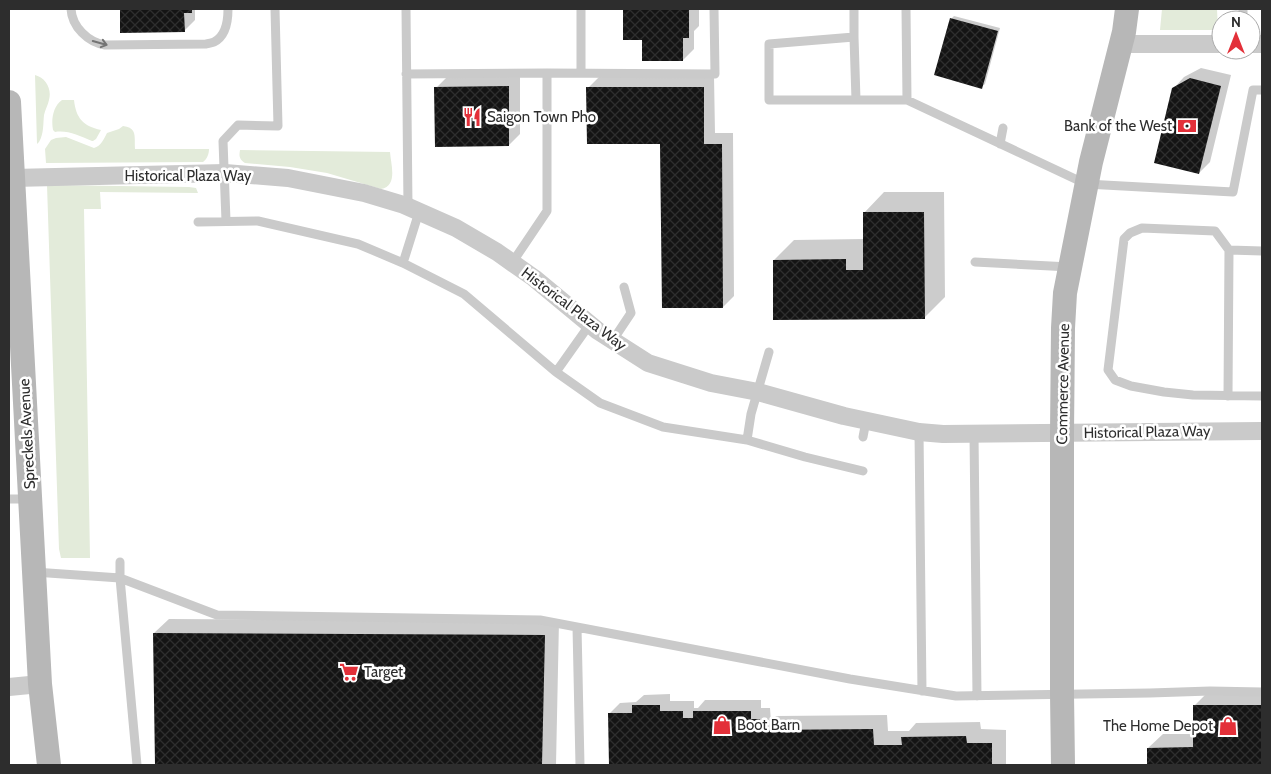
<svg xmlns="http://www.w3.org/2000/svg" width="1271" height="774" font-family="Cabin,sans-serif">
<defs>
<pattern id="building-cross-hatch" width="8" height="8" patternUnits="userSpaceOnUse" patternTransform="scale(1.25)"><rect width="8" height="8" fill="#141414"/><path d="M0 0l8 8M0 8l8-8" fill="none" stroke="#2e2e2e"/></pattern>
</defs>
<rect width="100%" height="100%" fill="#fff"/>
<path fill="#e3ebda" d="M1162,9H1217L1218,30H1160Z
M35,75C46,78 52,89 49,100C48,105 45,110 44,115C43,124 44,133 39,142L37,144Z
M62,100H74C76,118 83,126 101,130L96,139L93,141H92C79,136 68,130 55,132L53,130C51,120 53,106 62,100Z
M123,126C138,128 134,137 135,149H209C209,154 207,159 203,162L46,163L45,149L51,140L56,138L66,137L94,148C101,146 104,139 107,133L119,129Z
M240,150L390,152C391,165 398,186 381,189L327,173L290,167L245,163C239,159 239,156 240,150Z
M47,185L189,187L196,188L198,193L100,192L101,209H84L90,558H61L59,549Z"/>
<path fill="#0003" d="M121,9H195V20L184,31H122Z
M624,9H699V26L694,31V49L683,60L644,38H624Z
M954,16L1000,28L985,84L981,87L951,19Z
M1201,68L1231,75L1210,162L1199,173L1173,89L1184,77Z
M520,76V134L509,145L436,88L447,77Z
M714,76L715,133H733L734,296L723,307L662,142L588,88L599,77Z
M884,192H944L945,297L924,318L774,260L794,240L864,239V213Z
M169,619L559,621L556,765H157L154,633Z
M1209,691H1262V765H1148V748L1163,734H1194V706Z
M670,694V701H694V708H698L705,700H761V708H770L771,722L776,716L887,715L888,731H909L916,723L980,722L981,729L1006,730V765H610L609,714L620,703L636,702L644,695Z"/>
<path fill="url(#building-cross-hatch)" d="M120,9H192V13H184L185,32L120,33Z
M623,9H689V38H683V61H642V40H623Z
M950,18L998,31L982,89L934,75Z
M1190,78L1221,86L1199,174L1154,163L1172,88Z
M509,86V146L435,147L434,87Z
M586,87H704V144H722L723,308H662L660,144H587Z
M863,212H924L925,319L773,320V260L846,259V270H863Z
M153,633L545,635L542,765H155Z
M632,705H660V711H683V718H693V711H751V719H760V730L873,729L874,745H902L901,737L966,736L967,743H992V765H609L608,713H632Z
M1193,705H1262V765H1147V748L1193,747Z"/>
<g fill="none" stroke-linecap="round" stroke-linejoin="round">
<path stroke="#cacaca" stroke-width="9" d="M71,9C72,27 88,42 105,45L206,44C209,43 212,43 214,42C226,36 228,20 228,9
M406,9L408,207
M581,9V73
M854,9V37L769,44V100H907
M906,9L907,100L1086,184L1233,192L1253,90H1262
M1243,9V20
M854,37L856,100
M547,73L715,74L714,9
M406,74L547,73V211L512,263
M1000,144L1003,128
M226,221L223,141L238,125L278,126L275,9
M198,222L258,221L358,244L403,263L464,294L556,372L590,324
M1229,250L1262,251
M975,262L1070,267
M403,263L419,212
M613,340L631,313L624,287
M556,372L600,403L663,427L747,440L751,414L769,352
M1228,396L1229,250L1215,231L1142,228L1130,233L1124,239L1108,370L1115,380L1131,386L1164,392L1193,395L1262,396
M919,432L922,691
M974,434L977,696
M863,437L866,421
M747,440L805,457L863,471
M9,499H30
M120,562V578L137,765
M34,572L120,578L217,615L540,620L850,679L956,696L1150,693L1210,691L1262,692
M577,627L580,765"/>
<path stroke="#cacaca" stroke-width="18" d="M1121,44H1221
M1251,44H1262
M13,178L225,173L288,178L364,193L404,205L456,228L497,252L534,278L598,331L648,363L711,383L758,392L844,416L919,432L943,434L1262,431
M9,687L40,684"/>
<path stroke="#b7b7b7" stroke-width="24" d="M9,102L40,684L49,765
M1063,765L1062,694V433L1063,328L1065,293L1091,162L1124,32L1127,9"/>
</g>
<defs><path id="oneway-shaft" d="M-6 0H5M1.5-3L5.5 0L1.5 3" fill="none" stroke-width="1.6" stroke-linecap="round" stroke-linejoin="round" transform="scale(1.25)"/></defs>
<use stroke="#747474" href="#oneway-shaft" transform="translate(100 43) rotate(16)"/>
<defs>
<g id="restaurant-bare" transform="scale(1.5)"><path d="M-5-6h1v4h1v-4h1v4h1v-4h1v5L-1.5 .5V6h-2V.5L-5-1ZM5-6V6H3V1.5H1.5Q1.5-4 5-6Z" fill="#e33039" stroke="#fff" stroke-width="2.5" paint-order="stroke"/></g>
<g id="bank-bare" transform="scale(1.5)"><path d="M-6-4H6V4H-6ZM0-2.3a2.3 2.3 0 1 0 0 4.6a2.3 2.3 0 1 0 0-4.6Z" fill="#e33039" stroke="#fff" stroke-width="2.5" paint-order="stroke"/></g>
<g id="supermarket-bare" transform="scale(1.5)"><path d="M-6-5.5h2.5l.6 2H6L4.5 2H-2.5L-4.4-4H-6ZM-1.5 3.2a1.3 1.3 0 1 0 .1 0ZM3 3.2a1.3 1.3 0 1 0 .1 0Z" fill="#e33039" stroke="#fff" stroke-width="2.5" paint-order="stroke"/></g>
<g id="shop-bare" transform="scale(1.5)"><path d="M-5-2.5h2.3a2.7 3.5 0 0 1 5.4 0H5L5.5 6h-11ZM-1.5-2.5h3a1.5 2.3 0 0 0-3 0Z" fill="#e33039" stroke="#fff" stroke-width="2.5" paint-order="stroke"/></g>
</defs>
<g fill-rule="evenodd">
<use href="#restaurant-bare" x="472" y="117"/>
<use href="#bank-bare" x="1187" y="126"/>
<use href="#supermarket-bare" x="349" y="672"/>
<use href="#shop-bare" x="722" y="725"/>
<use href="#shop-bare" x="1228" y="726"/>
</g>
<g text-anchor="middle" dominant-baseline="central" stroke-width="5" stroke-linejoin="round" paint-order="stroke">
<g font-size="15" fill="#2d2d2d" stroke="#fff" text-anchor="start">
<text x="487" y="117">Saigon Town Pho</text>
<text x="1172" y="126" text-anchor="end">Bank of the West</text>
<text x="364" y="672">Target</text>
<text x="737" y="725">Boot Barn</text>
<text x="1213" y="726" text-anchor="end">The Home Depot</text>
</g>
<g font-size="15" fill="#2d2d2d" stroke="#fff">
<text x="188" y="176">Historical Plaza Way</text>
<text transform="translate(574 309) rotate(37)">Historical Plaza Way</text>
<text transform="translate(1063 384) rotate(-89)">Commerce Avenue</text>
<text transform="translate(1147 432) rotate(-1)">Historical Plaza Way</text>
<text transform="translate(27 434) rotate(-93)">Spreckels Avenue</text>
</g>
</g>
<rect width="1271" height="774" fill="none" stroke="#2d2d2d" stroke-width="20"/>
<g transform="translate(1236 35)"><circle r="24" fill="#ffffff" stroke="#ababab"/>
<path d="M0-4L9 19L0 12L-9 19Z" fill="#e33039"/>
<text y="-8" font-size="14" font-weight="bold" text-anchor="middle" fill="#2d2d2d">N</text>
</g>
</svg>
